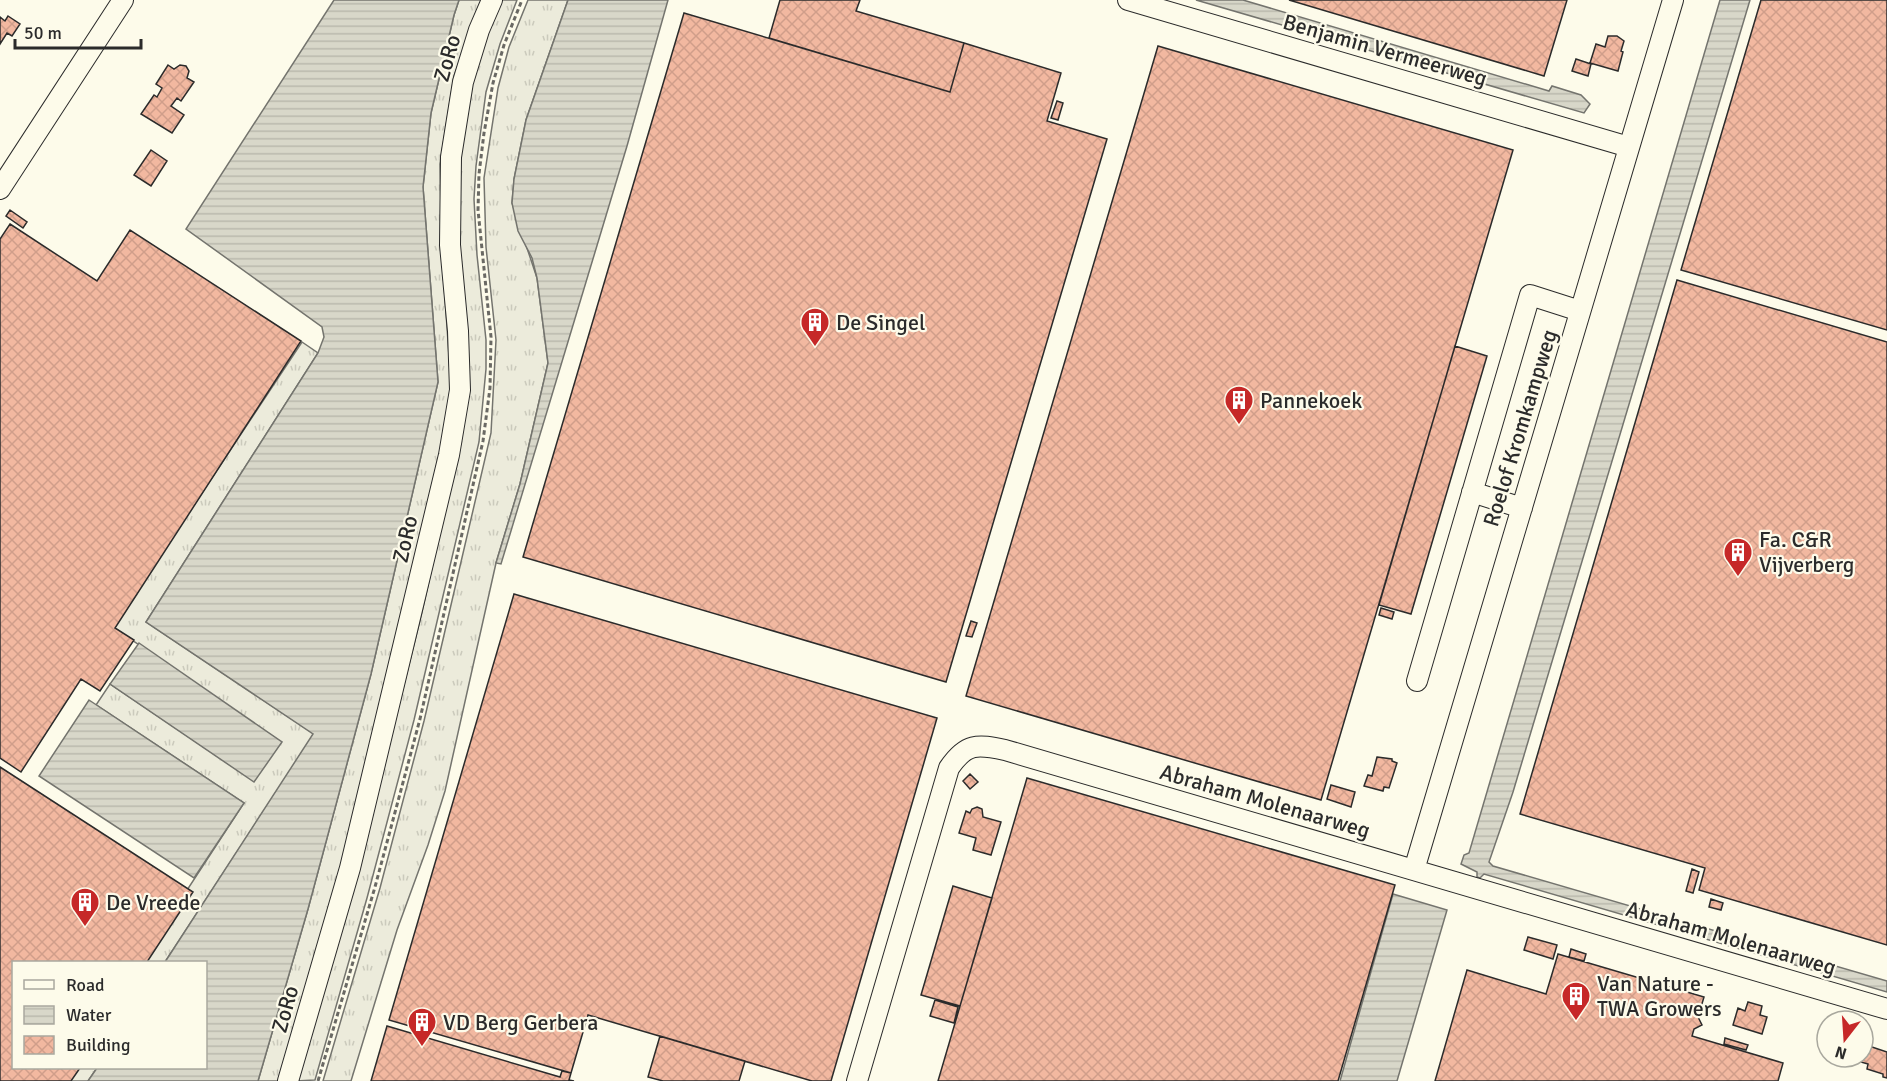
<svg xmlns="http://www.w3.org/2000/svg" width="1887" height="1081" font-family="Signika,sans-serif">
<defs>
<pattern id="grass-tufts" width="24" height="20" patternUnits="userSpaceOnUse" patternTransform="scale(1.5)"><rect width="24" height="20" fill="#ecebdb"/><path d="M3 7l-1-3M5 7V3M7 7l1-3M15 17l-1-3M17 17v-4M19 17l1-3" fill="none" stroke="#cbcabc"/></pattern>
<pattern id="water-rules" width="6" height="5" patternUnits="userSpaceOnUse" patternTransform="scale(1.5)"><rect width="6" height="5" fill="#d8d7c9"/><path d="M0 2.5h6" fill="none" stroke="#bab9ad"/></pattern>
<pattern id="building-cross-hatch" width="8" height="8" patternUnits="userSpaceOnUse" patternTransform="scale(1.5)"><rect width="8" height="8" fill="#f2b8a0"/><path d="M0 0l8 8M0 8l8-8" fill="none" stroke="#d09e8a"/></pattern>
</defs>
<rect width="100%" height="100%" fill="#fdfbea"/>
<path fill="url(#grass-tufts)" stroke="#74746e" stroke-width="1.5" d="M459,0H482L454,76L440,164L442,255L451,385L441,447L341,867L278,1081H258L308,909L371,674L438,382L423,187L431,113L454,15Z
M499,0H517L500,44L486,92L476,166L474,199L477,255L486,340V369L479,442L414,720L367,898L315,1080L295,1081L366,838L422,612L455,465L456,229L460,117Z
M528,0H568L526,120L514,179L512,203L537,278L548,363L520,484L496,563L445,791L428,845L397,930L351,1081H323L380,888L424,721L491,433L496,340L486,247L484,178L498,88L509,47Z
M302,342L318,353L146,622L314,734L165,962H140L244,803L96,705L110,684L254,781L281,742L113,627Z
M73,1068H97L88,1081H64Z"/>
<path fill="url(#water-rules)" stroke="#74746e" stroke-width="1.5" d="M334,0H459L454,15L431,113L423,187L438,382L371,674L308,909L258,1081H88L97,1068H206V962H165L313,734L146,622L318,353L324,337L322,327L186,229Z
M568,0H668L627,146L501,564L496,563L520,484L548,363L537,278L532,258L518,231L512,203L514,179L526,120Z
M1196,0H1243L1549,91L1552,86L1581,95L1590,104L1584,113Z
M1720,0H1750L1513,792L1489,862L1493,866L1887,981V992L1484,874L1480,878L1477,877V872L1461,864L1464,855L1469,853Z
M139,643L282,742L254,782L110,684Z
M89,700L244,803L194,878L39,776Z
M1393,894L1447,910L1397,1081H1340Z"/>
<path fill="url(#building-cross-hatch)" stroke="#2b2b2b" stroke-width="1.5" d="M780,0H860L856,11L964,43L950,92L769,38Z
M1289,0H1567L1544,76Z
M1761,0H1887V330L1681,270Z
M684,13L950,92L964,43L1061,73L1047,121L1107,139L946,682L523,557Z
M8,16L20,24L12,36L7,33L0,44V17L5,21Z
M1608,36H1617L1624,41L1621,51L1623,52L1618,71L1590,63L1596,44L1605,47Z
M1158,46L1513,150L1321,800L966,696Z
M1576,59L1591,64L1588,76L1572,71Z
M168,65L174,69L180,65L186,66L189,71L187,78L194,82L181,101L177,98L171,106L184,115L172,133L141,114L154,95L157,97L162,88L156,84Z
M1057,101L1063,103L1058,120L1051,118Z
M151,150L167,161L151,186L134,175Z
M10,210L27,222L23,228L6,216Z
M10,224L97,281L130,230L301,341L115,628L134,640L100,691L81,679L21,772L0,758V239Z
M1677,280L1887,342V945L1699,890L1705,868L1520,814Z
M1455,346L1487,356L1411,614L1379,605Z
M514,594L937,718L831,1081H812L588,1015L571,1073L389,1020Z
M1381,608L1394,612L1392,619L1379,615Z
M971,621L977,623L972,637L966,636Z
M1377,757L1392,759V761L1397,763L1389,788L1384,787L1383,791L1364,786L1368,775L1372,776Z
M0,767L193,892L147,962H14V1068H80L71,1081H0Z
M970,774L978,782L970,789L963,781Z
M1027,778L1395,885L1338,1081H938Z
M1331,785L1355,792L1351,807L1327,799Z
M977,807L982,809L983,817L1001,822L991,855L973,850L976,838L959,833L966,811L970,813L972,809Z
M1692,869L1699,872L1693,893L1686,891Z
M953,886L992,898L960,1006L921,995Z
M1711,899L1723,903L1721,910L1709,907Z
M1528,937L1557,945L1553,959L1524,950Z
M1571,949L1586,954L1584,961L1569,957Z
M1558,954L1704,997L1698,1017L1702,1025L1694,1029L1692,1036L1783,1063L1778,1081H1435L1467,970L1546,994Z
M935,1000L958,1007L954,1023L930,1016Z
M1748,1002L1762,1006L1760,1015L1767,1017L1762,1034L1733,1025L1738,1008L1745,1011Z
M387,1026L560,1077L562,1071L571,1073L569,1080L574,1081H371Z
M660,1036L745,1061L739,1081H663L648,1077Z
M1725,1038L1748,1045L1746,1050L1724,1044Z
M1863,1044L1887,1052V1078L1883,1077V1074L1867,1069L1868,1064L1854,1060L1855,1057H1863Z"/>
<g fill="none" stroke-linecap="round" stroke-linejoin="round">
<g stroke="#2b2b2b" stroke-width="22">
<path id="minor" d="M1128,0L1629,147
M0,189L123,0
M1472,492L1522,508
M1417,681L1530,295L1580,311
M1414,870L1673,0
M288,1081L350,868L449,455L460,390L458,331L450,245L451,157L463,82L479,30L492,0
M857,1081L949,768C966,743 977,744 1005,750L1887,1009"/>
</g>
<path stroke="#6a6964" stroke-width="3" stroke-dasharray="4.5 3" stroke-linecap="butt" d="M318,1081L375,887L420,719L483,441L490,388L491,337L478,210L479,174L484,133L493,83L504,45L522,0"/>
<use href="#minor" stroke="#fdfbea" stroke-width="20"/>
</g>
<defs>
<g id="building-pin" transform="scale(1.5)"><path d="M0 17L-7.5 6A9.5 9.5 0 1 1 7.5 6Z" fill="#c62828" stroke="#fdfbea"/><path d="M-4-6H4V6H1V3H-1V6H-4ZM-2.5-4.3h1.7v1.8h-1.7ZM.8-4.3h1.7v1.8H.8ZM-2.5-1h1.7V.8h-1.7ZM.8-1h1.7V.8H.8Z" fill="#fff"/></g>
</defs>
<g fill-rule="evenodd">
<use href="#building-pin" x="815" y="322"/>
<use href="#building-pin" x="1239" y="400"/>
<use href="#building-pin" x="1738" y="552"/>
<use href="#building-pin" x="85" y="902"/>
<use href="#building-pin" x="1576" y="996"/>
<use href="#building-pin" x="422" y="1022"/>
</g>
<g text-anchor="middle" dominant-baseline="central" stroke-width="4.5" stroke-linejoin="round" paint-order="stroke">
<g font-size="22" fill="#2b2b2b" stroke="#fdfbea">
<text transform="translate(1385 50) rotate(16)">Benjamin Vermeerweg</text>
<text transform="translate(447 58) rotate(-74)">ZoRo</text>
<text transform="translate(1520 428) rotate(-73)">Roelof Kromkampweg</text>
<text transform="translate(405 539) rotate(-77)">ZoRo</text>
<text transform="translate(1265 801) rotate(16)">Abraham Molenaarweg</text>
<text transform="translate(1731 938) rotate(16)">Abraham Molenaarweg</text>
<text transform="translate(285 1009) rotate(-74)">ZoRo</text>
</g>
<g font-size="22" fill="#2b2b2b" stroke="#fdfbea" text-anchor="start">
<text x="836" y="322">De Singel</text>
<text x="1260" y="400">Pannekoek</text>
<text x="1759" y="539">Fa. C&amp;R<tspan x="1759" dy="25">Vijverberg</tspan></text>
<text x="106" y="902">De Vreede</text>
<text x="1597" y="983">Van Nature -<tspan x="1597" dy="25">TWA Growers</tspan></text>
<text x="443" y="1022">VD Berg Gerbera</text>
</g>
</g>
<rect x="12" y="961" width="195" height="108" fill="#fdfbea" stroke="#a9a89e" stroke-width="1.5"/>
<rect x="24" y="980" width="30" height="9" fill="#fdfbea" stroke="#a9a89e" stroke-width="1.5"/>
<text x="66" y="991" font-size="18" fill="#2b2b2b">Road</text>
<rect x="24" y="1006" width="30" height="18" fill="url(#water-rules)" stroke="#a9a89e" stroke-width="1.5"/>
<text x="66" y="1021" font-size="18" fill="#2b2b2b">Water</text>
<rect x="24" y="1036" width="30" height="18" fill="url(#building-cross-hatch)" stroke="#a9a89e" stroke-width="1.5"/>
<text x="66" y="1051" font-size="18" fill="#2b2b2b">Building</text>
<g transform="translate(1845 1039) rotate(197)"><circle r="28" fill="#fdfbea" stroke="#a9a89e" stroke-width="1.5"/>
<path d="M0-4.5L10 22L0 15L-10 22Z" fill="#c62828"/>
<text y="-9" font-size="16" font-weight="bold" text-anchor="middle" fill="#2b2b2b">N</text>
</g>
<path d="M15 39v9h126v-9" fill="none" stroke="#2b2b2b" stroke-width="3"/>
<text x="24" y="39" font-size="18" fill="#2b2b2b" stroke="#fdfbea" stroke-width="4.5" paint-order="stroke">50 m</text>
</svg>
